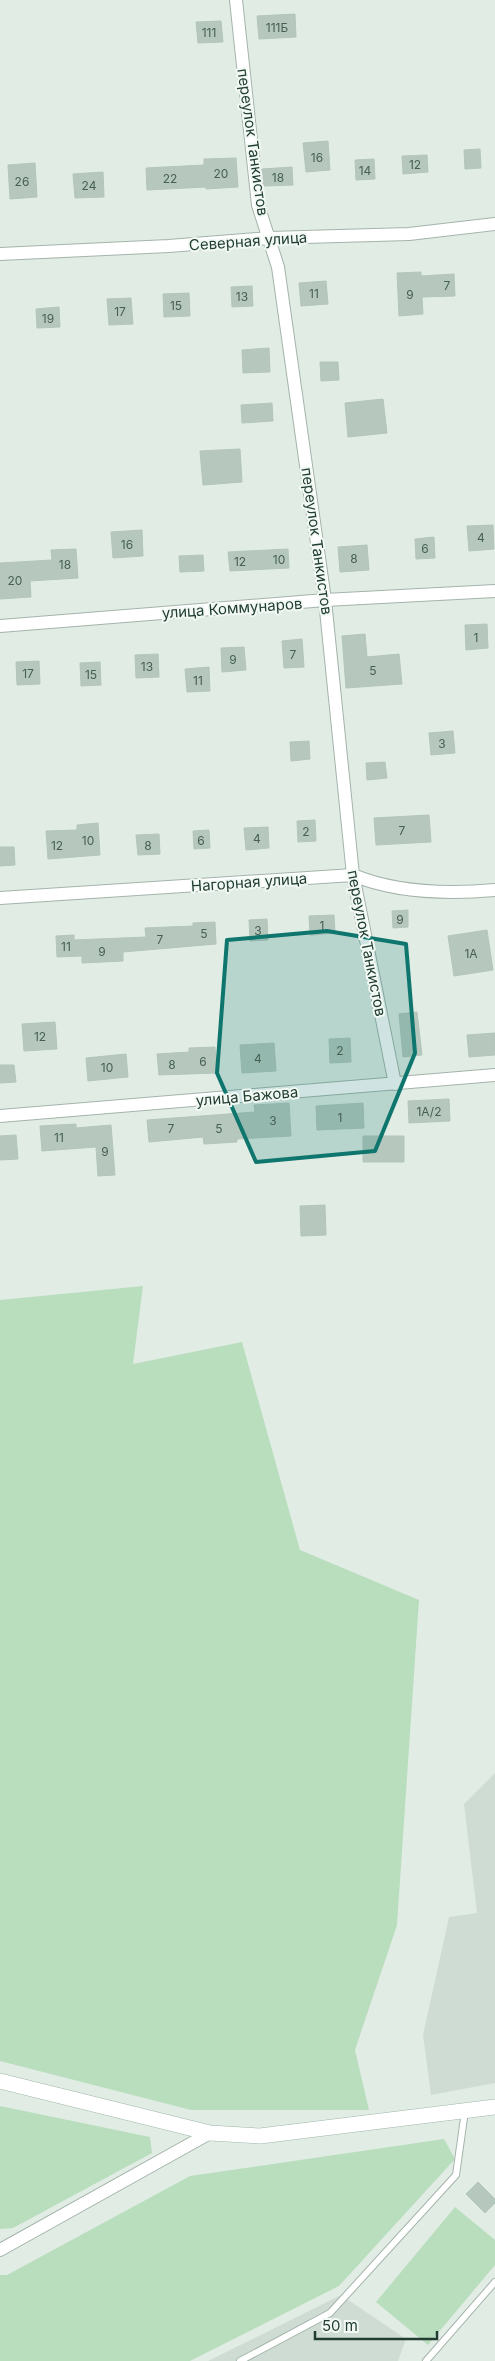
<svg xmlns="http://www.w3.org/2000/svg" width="495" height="2361" font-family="Inter,sans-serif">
<rect width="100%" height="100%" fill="#e1ece5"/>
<path fill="#cfdcd4" d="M495,1773V2083L431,2095L423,2035L449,1917L477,1913L464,1804Z
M341,2295L406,2339L398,2361H208Z"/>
<path fill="#b9debd" d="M143,1286L133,1364L242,1342L300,1550L419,1600L397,1925L355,2050L369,2110H191L0,2061V1300Z
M0,2106L150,2137L152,2153L13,2228L0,2229Z
M444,2139L455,2159L339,2286L190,2361H0V2275H7L190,2176Z
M455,2207L495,2240V2265L428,2345L376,2302Z"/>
<path fill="#b6c7be" stroke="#b3c6bb" d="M295,14L296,37L259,39L257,16Z
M221,21L223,42L198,43L196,22Z
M328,141L330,170L306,172L303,143Z
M480,149L481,168L465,169L464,150Z
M427,155L428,172L403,174L402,156Z
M236,158L238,187L206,189V187L147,190L146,168L204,165V159Z
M374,159L375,179L356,180L355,160Z
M35,163L37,197L10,199L8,165Z
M292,167L293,185L264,186L262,169Z
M103,172L104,197L75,198L73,174Z
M421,272V276L454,274L455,296L422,297L423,314L399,316L397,273Z
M326,281L328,304L301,306L299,283Z
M252,286L253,306L232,307L231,287Z
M189,293L190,316L164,317L163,294Z
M131,298L133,324L109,325L107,299Z
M59,307L60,327L37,328L36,309Z
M269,348L270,372L243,373L242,350Z
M320,362H338L339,380L321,381Z
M383,399L387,433L348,437L345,403Z
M272,403L273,421L242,423L241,405Z
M240,449L242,482L203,485L200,451Z
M493,525L494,549L469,551L467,526Z
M142,530L143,556L113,558L111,532Z
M434,537L435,558L416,559L415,539Z
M367,545L369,570L340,572L338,547Z
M76,549L78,578L30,581L31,597L0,599V563L52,560L51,550Z
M288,549L289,568L230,571L228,552Z
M203,555L204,571L180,572L179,556Z
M487,624L488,648L466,650L465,625Z
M365,634L367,657L399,654L402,684L346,688L342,636Z
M302,639L304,667L284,668L282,641Z
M244,647L246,670L222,672L221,648Z
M158,654L159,677L136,678L135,655Z
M39,661L40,684L17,685L16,662Z
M100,662L101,685L81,686L80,663Z
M209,667L210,691L187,692L185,669Z
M453,731L455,753L431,755L429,733Z
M309,741L310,759L291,761L290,742Z
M385,762L387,778L367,780L366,763Z
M429,815L431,842L376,845L374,818Z
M315,820L316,841L298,842L297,821Z
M98,823L100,855L48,859L46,831L77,830V825Z
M268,827L269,848L246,850L244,828Z
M209,830L210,848L194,849L193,831Z
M159,834L160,854L138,855L136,835Z
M0,847H14L15,865L0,866Z
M408,910V927L393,928L392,911Z
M334,915L335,933L310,935L309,916Z
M267,919L268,940L250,941L249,920Z
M215,922L216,944L123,952V961L82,963V956L57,957L56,936L74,935V940L146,937L145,928L193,926V923Z
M487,930L493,970L454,976L448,936Z
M417,1012L422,1055L403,1057L399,1014Z
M55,1022L57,1049L24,1051L22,1024Z
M495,1033V1055L469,1057L467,1035Z
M350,1038L351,1062L330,1063L329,1039Z
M274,1043L276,1071L242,1073L240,1045Z
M215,1047L217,1073L159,1075L157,1054L189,1052V1048Z
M126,1054L128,1077L88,1081L86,1058Z
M0,1065H14L16,1082L0,1083Z
M449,1099L450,1121L409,1123L408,1101Z
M289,1103L291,1136L237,1139V1142L204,1144L203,1137L149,1142L147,1120L255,1112L254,1105Z
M363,1103L364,1128L317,1130L316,1106Z
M76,1124V1128L111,1125L115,1175L98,1176L96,1147L42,1151L40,1126Z
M16,1135L18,1159L0,1160V1136Z
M363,1136H404V1162H363Z
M325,1205L326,1235L301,1236L300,1206Z
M478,2182L495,2199V2203L485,2213L466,2194Z"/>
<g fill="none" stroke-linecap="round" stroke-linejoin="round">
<g stroke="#a4b4ab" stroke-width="8">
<path id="lane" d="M240,2361L330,2313L456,2175L465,2111
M426,2361L495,2282"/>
</g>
<g stroke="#a4b4ab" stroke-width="14">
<path id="street" d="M236,0L258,205L278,267L325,600L353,875L395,1084
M0,254L169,246L269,238L409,234L495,224
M0,626L325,600L495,591
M0,898L353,875C396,893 449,894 495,890
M0,1116L495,1075
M0,2250L210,2133"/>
</g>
<g stroke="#9fb8ab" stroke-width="16">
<path id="secondary" d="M0,2081L210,2133L260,2136L495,2107"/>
</g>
<use href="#lane" stroke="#fff" stroke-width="6"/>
<use href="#street" stroke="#fff" stroke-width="12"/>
<use href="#secondary" stroke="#fff" stroke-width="15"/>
</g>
<path fill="#0f766e" fill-opacity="0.2" stroke="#0f766e" stroke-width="4" stroke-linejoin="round" d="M327,931L406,944L415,1053L375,1151L256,1162L217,1073L227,940Z"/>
<g text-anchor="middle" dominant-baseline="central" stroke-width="4" stroke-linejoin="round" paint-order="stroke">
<g font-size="12" fill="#466054">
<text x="277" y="27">111Б</text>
<text x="209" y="32">111</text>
<text x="317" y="157">16</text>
<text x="415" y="164">12</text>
<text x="365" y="170">14</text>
<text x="221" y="173">20</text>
<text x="278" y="177">18</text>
<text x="170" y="178">22</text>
<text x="22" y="181">26</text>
<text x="89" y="185">24</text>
<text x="447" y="285">7</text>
<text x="314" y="293">11</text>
<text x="410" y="294">9</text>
<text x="242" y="296">13</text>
<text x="176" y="305">15</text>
<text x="120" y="311">17</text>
<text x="48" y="318">19</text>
<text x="481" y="537">4</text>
<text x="127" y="544">16</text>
<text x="425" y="548">6</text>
<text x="354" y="558">8</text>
<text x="279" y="559">10</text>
<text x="240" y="561">12</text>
<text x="65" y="564">18</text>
<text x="15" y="580">20</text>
<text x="476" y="637">1</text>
<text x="293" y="654">7</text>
<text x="233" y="659">9</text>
<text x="147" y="666">13</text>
<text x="373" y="670">5</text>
<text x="28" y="673">17</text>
<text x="91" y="674">15</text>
<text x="198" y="680">11</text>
<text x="442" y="743">3</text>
<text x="402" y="830">7</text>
<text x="306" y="831">2</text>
<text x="257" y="838">4</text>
<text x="88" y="840">10</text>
<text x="201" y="840">6</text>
<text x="57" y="845">12</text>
<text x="148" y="845">8</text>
<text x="400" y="919">9</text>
<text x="322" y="925">1</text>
<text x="258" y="930">3</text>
<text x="204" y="933">5</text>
<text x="160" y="939">7</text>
<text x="66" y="946">11</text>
<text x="102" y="951">9</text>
<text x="471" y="953">1А</text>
<text x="40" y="1036">12</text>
<text x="340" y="1050">2</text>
<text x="258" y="1058">4</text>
<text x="203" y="1061">6</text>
<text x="172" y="1064">8</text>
<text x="107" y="1067">10</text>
<text x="429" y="1111">1А/2</text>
<text x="340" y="1117">1</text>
<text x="273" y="1120">3</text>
<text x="171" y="1128">7</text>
<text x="219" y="1128">5</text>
<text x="59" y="1137">11</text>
<text x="105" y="1151">9</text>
</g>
<g font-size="15" fill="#213e31" stroke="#f2f9f4">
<text transform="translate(253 142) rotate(82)">переулок Танкистов</text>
<text transform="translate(248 241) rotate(-4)">Северная улица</text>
<text transform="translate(317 541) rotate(82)">переулок Танкистов</text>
<text transform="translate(232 608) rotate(-4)">улица Коммунаров</text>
<text transform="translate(249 882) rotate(-4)">Нагорная улица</text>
<text transform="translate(367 943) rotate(79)">переулок Танкистов</text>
<text transform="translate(247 1096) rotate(-5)">улица Бажова</text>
</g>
</g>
<path d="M315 2331v8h122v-8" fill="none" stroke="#213e31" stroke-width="2.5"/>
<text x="322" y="2331" font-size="15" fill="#213e31" stroke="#f2f9f4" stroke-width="4" paint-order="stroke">50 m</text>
</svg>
